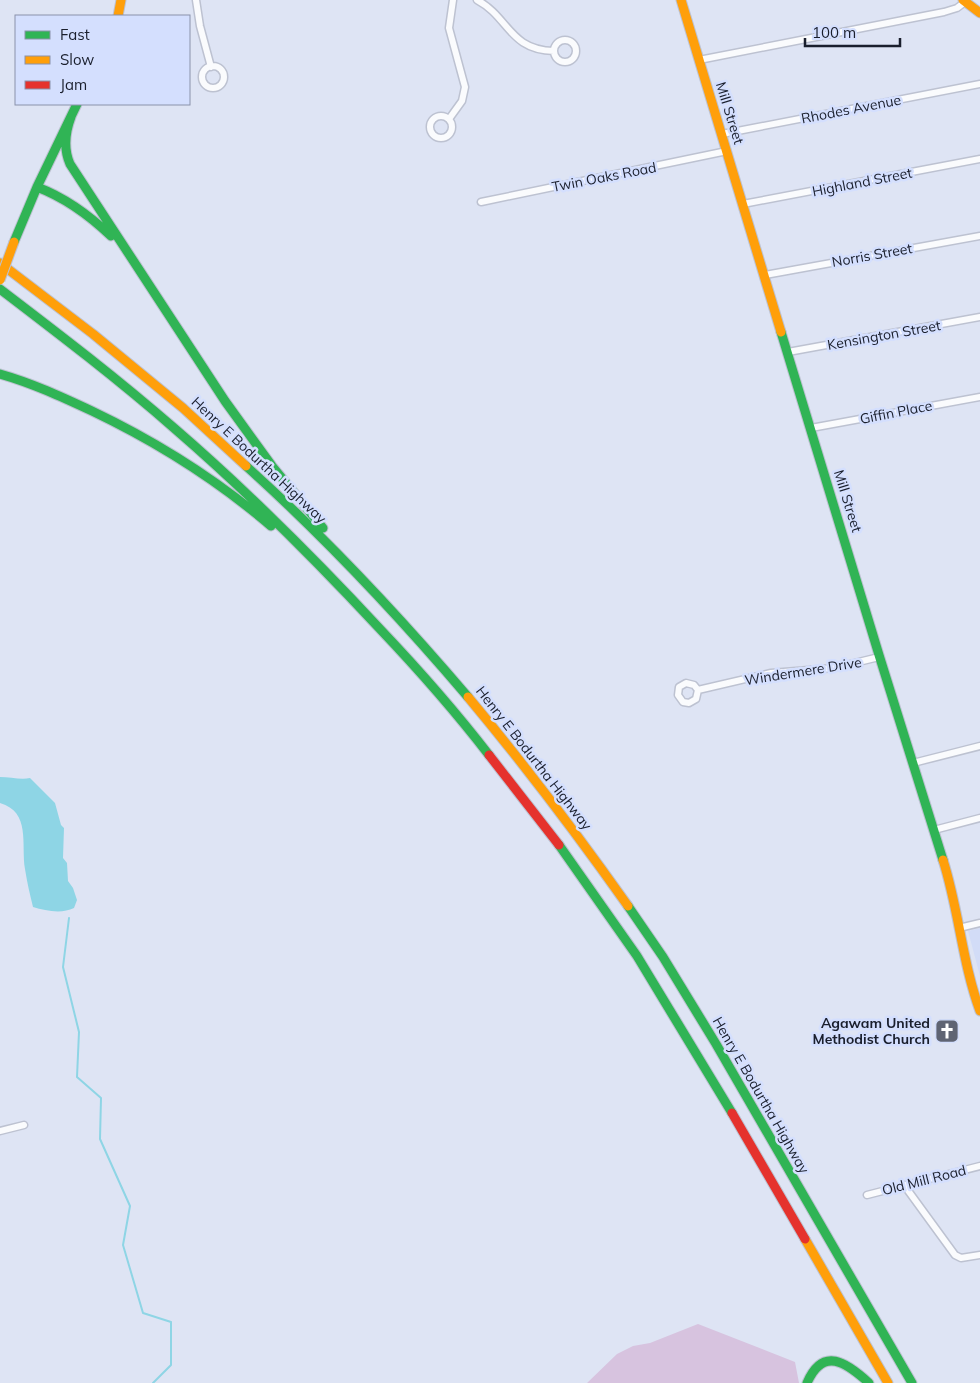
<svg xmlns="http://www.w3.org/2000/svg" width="980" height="1383" font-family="Mulish,sans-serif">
<rect width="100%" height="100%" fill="#dee4f4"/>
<path fill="#d2dcf7" d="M980,928V976L968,931Z"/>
<path fill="#d7c3df" d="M698,1324L795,1362L799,1383H587L617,1354L633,1346L650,1343Z"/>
<path fill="#8ed5e5" d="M0,777C10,777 21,780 30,778L55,803L61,825L64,828L63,858L67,863L68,881L73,888L77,900L74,908C62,914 46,911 33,907C30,895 27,882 25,869C21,844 31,812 0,803Z"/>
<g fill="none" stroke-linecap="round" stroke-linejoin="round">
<path stroke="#8ed5e5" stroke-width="2" d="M69,918L63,967L79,1032L77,1077L101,1098L100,1139L130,1206L123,1245L143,1313L171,1322V1365L153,1383"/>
<g stroke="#bdc2d1" stroke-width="9">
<path id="street" d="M196,0L200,26L211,67
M477,0C509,17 509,50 554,51
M554 51a11 11 0 1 1 22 0a11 11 0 1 1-22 0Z
M699,60L944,12L957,8L965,2
M202 77a11 11 0 1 1 22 0a11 11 0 1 1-22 0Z
M430 127a11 11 0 1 1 22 0a11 11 0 1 1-22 0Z
M449,119L462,101L465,87L449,28L453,0
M722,134L980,84
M481,202L727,151
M743,204L980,159
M765,275L980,236
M788,352L980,317
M811,428L980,397
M698,690L696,699L689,703L683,702L678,695L679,687L686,683L694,685L698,690L771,673L834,668L879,657
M913,763L980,746
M934,830L980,818
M959,928L980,923
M0,1131L24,1125
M904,1185L955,1255L961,1258L980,1255
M867,1195L980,1166"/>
</g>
<g stroke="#bdc2d1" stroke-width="11">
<path id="fast" d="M71,117C65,133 63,148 70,164L225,401L272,466L323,528
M37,187C66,198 89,215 111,236
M14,242L37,187L77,104
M0,289C59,334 118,379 174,428C247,491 315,559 380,629C418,669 455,711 489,755
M781,332L879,655L943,860
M0,374C32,383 62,397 92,411C157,442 216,479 271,526
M246,466C325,537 399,616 468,697
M559,845L637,956L732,1113
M628,906L663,957L716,1044L912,1383
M807,1383C823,1346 846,1362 869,1383"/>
</g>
<g stroke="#bdc2d1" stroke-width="11">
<path id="slow" d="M681,0L781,332
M963,0L980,13
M118,16L121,0
M0,263L93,334L183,408L246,466
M468,697C524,764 577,834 628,906
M943,860C959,910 962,962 980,1011
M805,1239L888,1383"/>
</g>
<g stroke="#bdc2d1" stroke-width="11">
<path id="jam" d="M489,755L559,845
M732,1113L805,1239"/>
</g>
<use href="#street" stroke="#fafbfd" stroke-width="6"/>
<use href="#fast" stroke="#30b455" stroke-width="9"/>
<use href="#slow" stroke="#ff9f0a" stroke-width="9"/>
<use href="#jam" stroke="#e5322d" stroke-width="9"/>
<g stroke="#bdc2d1" stroke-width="11" stroke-linecap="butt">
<path id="slow-bridge" d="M0,280L14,242"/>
</g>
<use href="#slow-bridge" stroke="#ff9f0a" stroke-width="9"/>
</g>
<defs>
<g id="church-square" transform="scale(1.25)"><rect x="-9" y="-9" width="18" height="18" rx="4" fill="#5f6473" stroke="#d4dffe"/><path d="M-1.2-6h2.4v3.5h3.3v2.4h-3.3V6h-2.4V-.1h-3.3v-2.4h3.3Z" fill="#fff"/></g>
</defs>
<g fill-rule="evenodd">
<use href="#church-square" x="947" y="1031"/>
</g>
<g text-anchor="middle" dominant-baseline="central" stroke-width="5" stroke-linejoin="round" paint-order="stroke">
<g font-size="14" fill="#1a1f2d" stroke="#d4dffe">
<text transform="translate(851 109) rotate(-11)">Rhodes Avenue</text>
<text transform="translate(730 113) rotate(73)">Mill Street</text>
<text transform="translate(604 177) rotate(-11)">Twin Oaks Road</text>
<text transform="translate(862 182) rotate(-11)">Highland Street</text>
<text transform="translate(872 255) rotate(-10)">Norris Street</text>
<text transform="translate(884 335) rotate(-10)">Kensington Street</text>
<text transform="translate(896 412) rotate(-11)">Giffin Place</text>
<text transform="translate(259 460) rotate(43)">Henry E Bodurtha Highway</text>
<text transform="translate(848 501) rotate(73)">Mill Street</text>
<text transform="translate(803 671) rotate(-9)">Windermere Drive</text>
<text transform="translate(534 758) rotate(52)">Henry E Bodurtha Highway</text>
<text transform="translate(761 1095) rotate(60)">Henry E Bodurtha Highway</text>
<text transform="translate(924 1180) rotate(-14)">Old Mill Road</text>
</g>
<g font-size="14" font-weight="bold" fill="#1a1f2d" stroke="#d4dffe" text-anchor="end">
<text x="930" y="1023">Agawam United<tspan x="930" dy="16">Methodist Church</tspan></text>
</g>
</g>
<rect x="15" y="15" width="175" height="90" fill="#d4dffe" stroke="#8a92aa"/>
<rect x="25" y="31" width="25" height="8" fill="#30b455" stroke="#8a92aa"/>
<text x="60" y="40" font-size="15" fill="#1a1f2d">Fast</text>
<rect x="25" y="56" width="25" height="8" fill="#ff9f0a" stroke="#8a92aa"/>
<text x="60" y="65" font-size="15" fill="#1a1f2d">Slow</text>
<rect x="25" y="81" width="25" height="8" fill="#e5322d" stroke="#8a92aa"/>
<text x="60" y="90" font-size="15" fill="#1a1f2d">Jam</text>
<path d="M805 38v8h95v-8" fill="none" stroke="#1a1f2d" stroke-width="2.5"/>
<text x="812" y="38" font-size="15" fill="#1a1f2d" stroke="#d4dffe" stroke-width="4" paint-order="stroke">100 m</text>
</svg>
